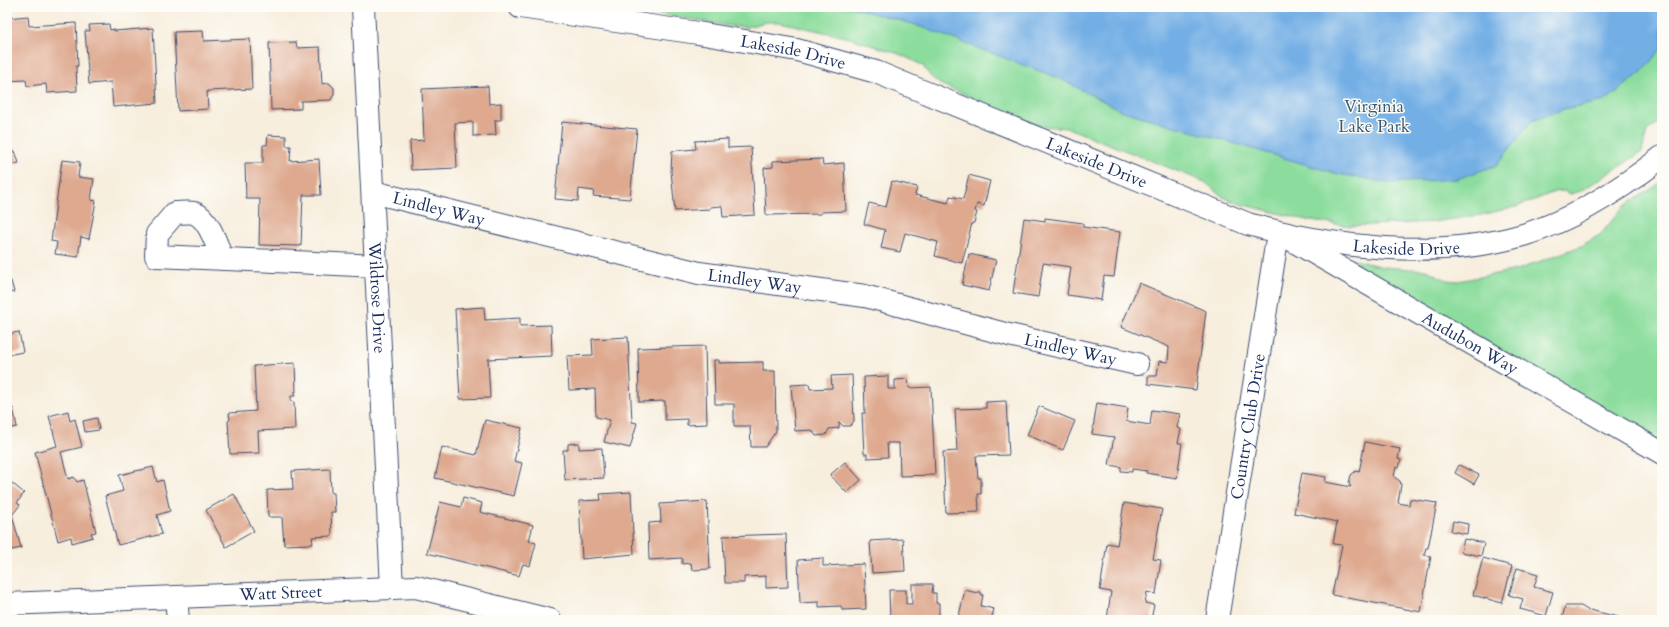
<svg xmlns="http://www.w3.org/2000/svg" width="1669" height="627" font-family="Cardo,serif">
<rect width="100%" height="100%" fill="#fdfcf7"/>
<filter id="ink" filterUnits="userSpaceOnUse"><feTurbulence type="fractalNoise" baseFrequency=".025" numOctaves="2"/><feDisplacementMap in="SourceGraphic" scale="8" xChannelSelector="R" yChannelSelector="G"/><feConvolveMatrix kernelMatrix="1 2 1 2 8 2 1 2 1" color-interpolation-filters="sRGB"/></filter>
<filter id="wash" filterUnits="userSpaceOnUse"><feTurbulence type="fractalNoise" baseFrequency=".012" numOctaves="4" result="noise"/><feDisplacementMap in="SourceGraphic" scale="16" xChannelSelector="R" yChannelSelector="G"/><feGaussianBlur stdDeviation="0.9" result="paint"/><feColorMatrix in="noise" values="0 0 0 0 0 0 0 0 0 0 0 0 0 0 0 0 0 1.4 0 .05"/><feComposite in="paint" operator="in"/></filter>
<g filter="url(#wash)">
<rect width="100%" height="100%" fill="#f7eedd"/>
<path fill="#8cdd9d" stroke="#54867e" d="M630,7H1662V119L1647,131L1642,152L1581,191L1571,194L1564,191H1557L1516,207L1481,215L1433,222L1351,226L1311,221L1240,204L1223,197L1205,182L1068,128L1039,126L1025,121L940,84L931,77L922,65L899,54L850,38L780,22H766L747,27L730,26L643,11L631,9Z
M1662,182V445L1350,261L1351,259L1383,267L1426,270L1446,280L1458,281L1517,270L1581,246L1601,234L1623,207Z"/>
<path fill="#73afe5" stroke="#476fa2" d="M851,7H1662V48L1642,72L1605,101L1564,109L1532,120L1497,165L1457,179L1390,183L1338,174L1120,110L1061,79L913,24Z"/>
<g id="blocks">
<path fill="#dea98f" d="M28,16L29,26L76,23L78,66H76L77,91L47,93L46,84L27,86L26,80L7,81V18Z
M109,24L110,30L114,29V31L153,28L157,103L113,107L111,82L89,84L85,31H90L89,25Z
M203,31L204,41L250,39L252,89L207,91L208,109L178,111L174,32Z
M296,42L297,48L320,47L322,84L327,83H329L334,88V94L331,100L301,101V109L271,110L269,43Z
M488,86L489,104L501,103V120H495L496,135L473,136V122L455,123L457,168L411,170L410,141L424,140L422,89Z
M562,122L637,129L630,199L593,196L594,191L579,189L578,201L555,199Z
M268,135L286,136V146H291L290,161L319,159L321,195H303L301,246L259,245L260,199H246L245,163H263V145H267Z
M728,139V148L751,147L755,215L723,217L722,206L710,207V209L675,211L671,171L672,151L696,149L695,141Z
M15,151L19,163L7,166V154Z
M822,159L823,165L844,163L846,211L821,212V214L766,215L764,168L773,167V161Z
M62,160L80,162L78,177L94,179L91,200L96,201L89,239L81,237L78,257L55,254L57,242L51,241Z
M969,175L990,181L984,206L977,204L975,211L977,212L974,223H972L962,263L935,256L938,242L905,233L900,252L881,248L885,230L864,224L869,203L886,207L892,181L917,187L915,195L948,203L950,196L963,199Z
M1024,218L1045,221V218L1083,223V227L1120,232L1114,277L1104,276L1101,300L1067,295L1071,267L1043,263L1038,297L1013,293Z
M969,254L996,260L989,291L962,285Z
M11,281L14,292L7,294V282Z
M1139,283L1206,311L1196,390L1148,384V376H1157L1159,361L1168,362L1169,347L1121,327Z
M484,307L485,320L520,318V326L551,325L552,356L488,359L490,398L460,399L455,309Z
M19,332L23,352L7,355V334Z
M628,337L632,422L637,423L630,448L604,442L610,420L596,417L595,389L569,390L567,356L593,355L592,339Z
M705,346L707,424L687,425V419L665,420V401L639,402L638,348Z
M714,360H719V363L763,362V371H775L776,431L765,447H751L750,426H734V404H715Z
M295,363L296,392H294L295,396H291V401L294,402L295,429L258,431L259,453L230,454L228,421L230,420L229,413L256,411L254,366Z
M852,375L854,421L850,426H843L839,422V428L829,429L826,435L816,436L812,430L795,431L791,385L809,384L810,389L832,388L831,376Z
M888,376V389H895V380L908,379L909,388L931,387L935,475L900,476L899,443H887L888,457L867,458V454H864L862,413H865L864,377Z
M1006,401L1009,455L976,456L978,478H981V494H978L979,512L946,513L943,452L957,451L955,409L986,408V402Z
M1097,403L1128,408L1126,421L1150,425L1152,410L1180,414L1177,428L1181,429L1178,443H1182L1177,478L1146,473L1147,471L1132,469V472L1121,471V467L1109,465L1114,437L1092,434Z
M1039,406L1075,421L1063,450L1027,435Z
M13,408L17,427L7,429V410Z
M68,411L70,421L75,419L82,447L61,452L68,479L74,477L77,482L83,480L96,532L91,533L93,537L72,543L71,537L58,541L35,452L57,446L49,416Z
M97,418L99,430L85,432L83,421Z
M485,420L522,428L514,461L522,463L514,496L435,478L442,447L476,455Z
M1365,442L1400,449L1398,459L1401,460L1399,468L1396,467L1394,477L1400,481L1401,485L1398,503L1409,505L1410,499L1437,503L1428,548H1426L1424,555L1431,556L1421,612L1332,595L1342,545L1333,544L1337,522L1294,513L1302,473L1326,477L1325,482L1351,487L1349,483L1351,475L1356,471L1359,472Z
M579,443V449L602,448L604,478L565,480L563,450H568V444Z
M845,462L861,480L847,493L830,475Z
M1459,465L1479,475L1474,484L1455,473Z
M153,467L157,482L163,480L170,511L157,515L162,534L118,545L105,496L123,491L119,475Z
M330,469L331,493H334L335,512H331L332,536L312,537L313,544L284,545L282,517H268L267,490L293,489L292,471Z
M7,479L24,493L17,503L20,505L12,515L21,548L7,551Z
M631,492L634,554L582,559L579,501L601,500L600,494Z
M234,494L254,531L226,547L206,510Z
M463,498L482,503L480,512L533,525L529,541L536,543L530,566L523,564L519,576L427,553L440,502L461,507Z
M707,501L710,569L692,570L691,563L682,564V558L649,560L648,527H649V523L661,522L660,504Z
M1124,503L1162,509L1153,559L1161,560L1156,594L1147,592L1145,603L1154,605L1151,620H1099L1100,618L1107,619L1111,592L1100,590L1107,543L1117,545Z
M1453,521L1468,524L1467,534L1451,531Z
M786,534L788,587L766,588V576L744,577V583H725L723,536Z
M903,539L905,571L872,573L870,541Z
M1464,539L1484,543L1481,556L1461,552Z
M823,558V566L864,564L866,609L842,610L841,606L819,607V602L800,603L798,560Z
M1483,558L1512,566L1502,603L1473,595Z
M1517,568L1538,574L1534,587L1553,592L1546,616L1520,609L1523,599L1509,595Z
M912,584H933L932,593H936V603H939V620H890L889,590H906V604H912Z
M965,590L977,593V592H981V594L983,595L981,606L994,609L991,620H958Z
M1565,606H1581L1589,611L1590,610L1630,620H1562Z"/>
</g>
</g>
<g filter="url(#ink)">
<use href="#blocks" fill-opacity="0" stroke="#3c4c71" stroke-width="1"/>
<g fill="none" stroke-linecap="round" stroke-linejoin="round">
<g stroke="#3c4c71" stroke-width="24">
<g id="minor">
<path id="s1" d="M363,7L392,588"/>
<path id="s2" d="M520,7L698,33L797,50L876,72L922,91L1248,224C1333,248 1437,260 1523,235C1574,220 1621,189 1662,157"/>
<path id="s3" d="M373,192L699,273L865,296L1009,335L1137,364"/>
<path id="s4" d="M1290,239L1662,453"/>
<path d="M222,259C217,245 209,218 194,213C189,212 180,213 175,213L157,234L156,256C230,259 303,262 377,266"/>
<path d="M176,597L178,620"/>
<path id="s5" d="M7,604L416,587L550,620"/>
<path id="s6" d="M1217,620L1278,233"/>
</g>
</g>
<use href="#minor" stroke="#fff" stroke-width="22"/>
</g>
</g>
<g text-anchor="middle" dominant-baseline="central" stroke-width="3" stroke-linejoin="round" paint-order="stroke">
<g font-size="17" fill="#1b2f5e" stroke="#fdfcf7">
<text stroke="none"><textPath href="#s2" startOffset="277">Lakeside Drive</textPath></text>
<text stroke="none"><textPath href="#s2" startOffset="601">Lakeside Drive</textPath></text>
<text stroke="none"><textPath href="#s3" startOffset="68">Lindley Way</textPath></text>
<text stroke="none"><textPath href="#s2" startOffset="925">Lakeside Drive</textPath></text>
<text stroke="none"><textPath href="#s3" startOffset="392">Lindley Way</textPath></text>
<text stroke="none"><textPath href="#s1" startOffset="291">Wildrose Drive</textPath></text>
<text stroke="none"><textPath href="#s4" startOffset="208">Audubon Way</textPath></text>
<text stroke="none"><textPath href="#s3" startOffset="716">Lindley Way</textPath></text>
<text stroke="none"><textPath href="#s6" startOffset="196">Country Club Drive</textPath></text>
<text stroke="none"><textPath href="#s5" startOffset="274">Watt Street</textPath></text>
</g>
<g font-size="17" fill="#375a6e" stroke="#fdfcf7">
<text x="1374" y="106">Virginia<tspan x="1374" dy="20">Lake Park</tspan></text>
</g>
</g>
<rect width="1669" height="627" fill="none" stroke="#fdfcf7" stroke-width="24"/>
</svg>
